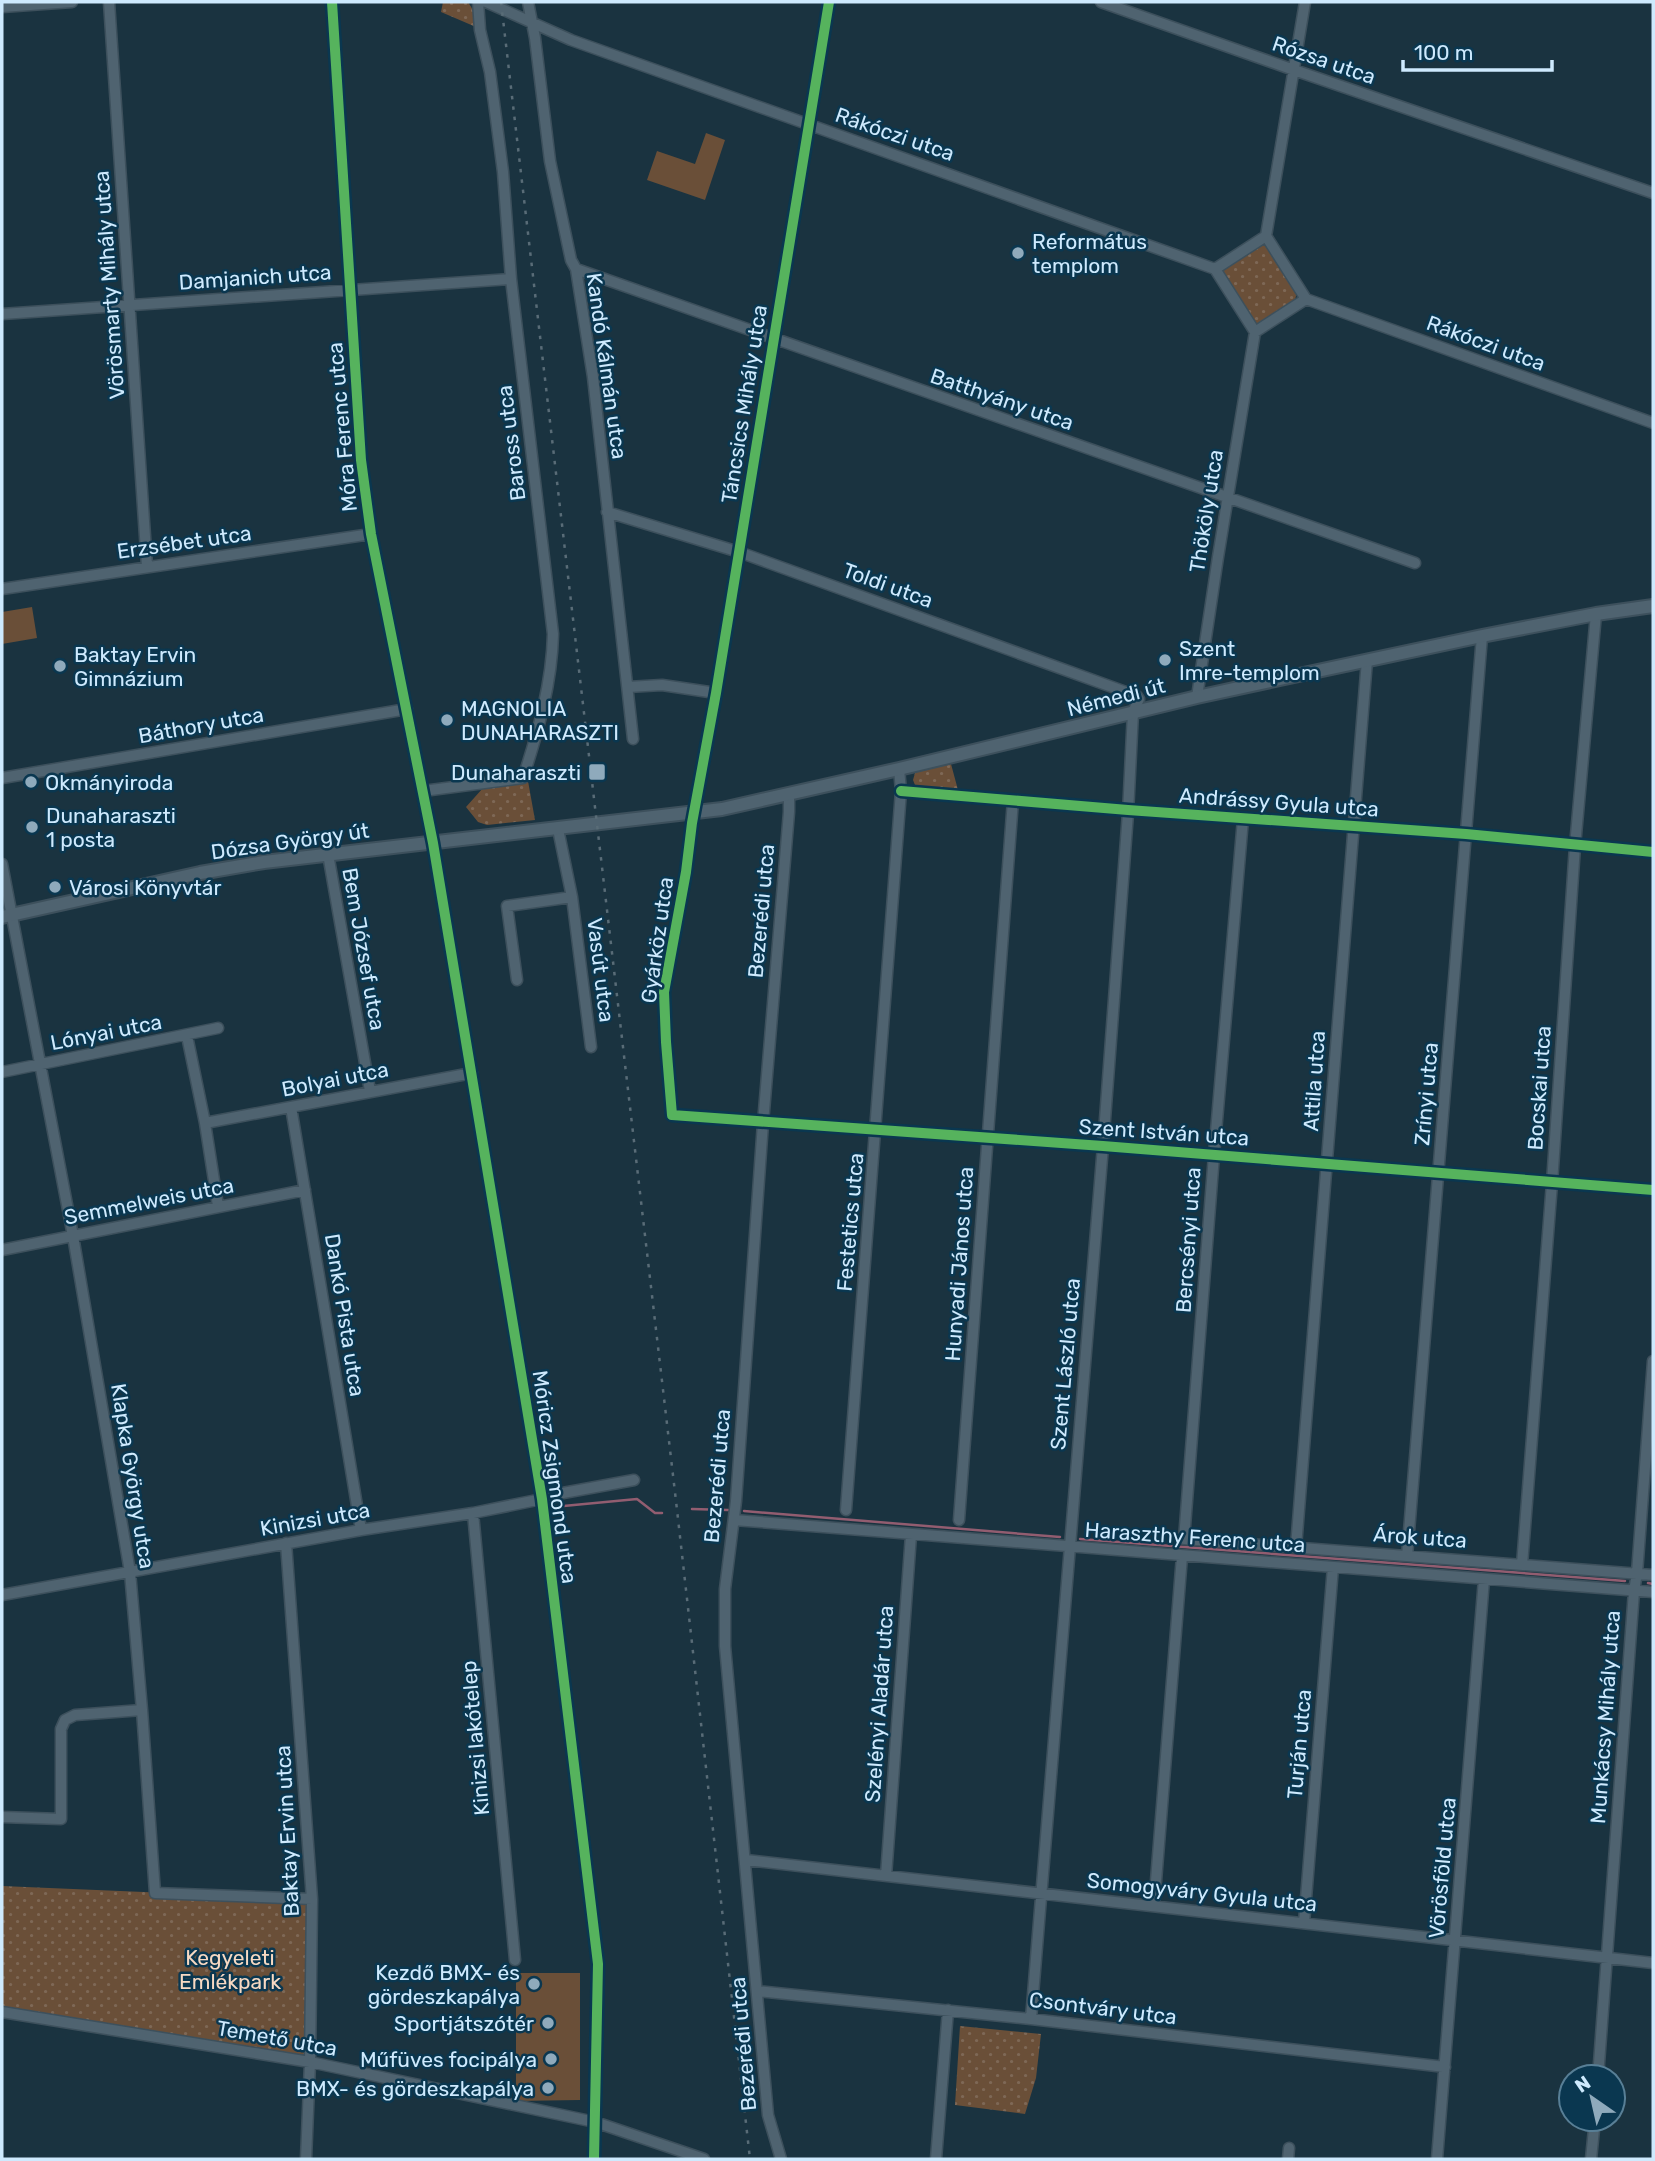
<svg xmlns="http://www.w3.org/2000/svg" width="1655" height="2161" font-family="Rubik,sans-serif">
<defs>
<pattern id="park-dots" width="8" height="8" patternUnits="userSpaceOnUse" patternTransform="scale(1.75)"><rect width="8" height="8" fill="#6a4f38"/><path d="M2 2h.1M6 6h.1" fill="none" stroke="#7e6856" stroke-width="1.8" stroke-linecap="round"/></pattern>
</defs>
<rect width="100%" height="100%" fill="#1a3340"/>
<path fill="#6a4f38" d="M706,133L725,140L705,200L647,180L657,151L695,164Z
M32,607L37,638L2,644V612Z
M516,1973H580V2100L516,2101Z"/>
<path fill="url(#park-dots)" d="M443,2H468L473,10L476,27L441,12Z
M1262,240L1267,242L1297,292L1295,300L1259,324L1250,321L1222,275V265Z
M951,764L958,790L915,785L913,780L915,773L920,770Z
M528,781L535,820L487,825L478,822L466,807L483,788Z
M2,1886L312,1899L310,2062L227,2043L2,2006Z
M960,2026L1041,2034L1036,2078L1025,2114L955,2105Z"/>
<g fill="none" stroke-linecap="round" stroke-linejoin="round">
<path stroke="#925d70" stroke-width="2.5" d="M553,1507L637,1499L655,1513H662
M692,1509L728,1510
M744,1511L1060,1537
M1080,1539L1625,1581
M1648,1583L1653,1584"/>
<g stroke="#3d505c" stroke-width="13">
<path id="street" d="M109,2L147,566
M332,2L361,460L371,534L433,843L542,1499L598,1964L594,2159
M486,2L571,40L1215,269
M528,2L535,38L550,161L571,260L576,269L593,377L633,739
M829,2L716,693L692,823L686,872L664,992L666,1042L672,1115L1103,1146L1653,1190
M1101,2L1294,70L1653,193
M2,7L72,2
M1266,236L1306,299L1255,332L1215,269Z
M1266,236L1305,2
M576,269L1415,563
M1306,299L1653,423
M2,314L511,279
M607,512L739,552L1137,696L1139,699L1133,712L1128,813L1103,1146L1031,2019
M2,589L371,534
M628,687L662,685L716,693
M1197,697L1218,557L1255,332
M2,778L407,709
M423,791L523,778C538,732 552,683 553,634L511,279L503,172L490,72L480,30L478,2
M901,791L1128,810L1466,834L1653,852
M1243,819L1214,1155L1184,1539L1653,1575
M558,829L572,897L591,1047
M328,854L370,1091
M2,864L73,1236L130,1572L142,1710L155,1893L312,1899
M517,980L507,906L572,897
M187,1036L205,1123L218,1206
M2,1072L218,1028
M291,1107L361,1530
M205,1123L472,1073
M2,1250L305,1190
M846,1510L901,791L899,769
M473,1513L515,1960
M734,1520L1653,1592
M959,1520L1013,800
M286,1543L312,1899L310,2062L306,2159
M1296,1547L1367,660
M1407,1556L1482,636
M1522,1565L1552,1183L1575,846L1596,614
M2,1595L361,1530L473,1513L542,1499L552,1495L634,1480
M2,1817L61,1819V1729L65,1720L75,1715L142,1710
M746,1860L1653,1963
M886,1876L911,1535
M1154,1906L1182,1556
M1304,1923L1333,1567
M757,1991L1031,2019L1445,2067
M2,2012L310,2062L595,2122L704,2159
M1598,2077L1634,1591L1637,1573L1653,1361
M781,2159L768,2115L725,1646V1589L736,1501L763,1123L789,812V795
M936,2159L948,2010
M1288,2159L1289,2148
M1437,2159L1484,1579
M1591,2159L1595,2119"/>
</g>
<g stroke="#3d505c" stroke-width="16">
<path id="secondary" d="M2,917L200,873L264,862L722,809L899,769L1197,697L1280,679L1482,636L1596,614L1653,606"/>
</g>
<use href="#street" stroke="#4f6370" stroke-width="10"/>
<use href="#secondary" stroke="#4f6370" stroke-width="12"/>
<path stroke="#596c77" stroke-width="2.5" stroke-dasharray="3.5 7" stroke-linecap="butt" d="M501,2L676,1501L750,2159"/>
<g stroke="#0a3750" stroke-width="15">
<path id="cycleway" d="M332,2L361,460L371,534L433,843L542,1499L598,1964L594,2159
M829,2L716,693L692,823L686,872L664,992L666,1042L672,1115L1103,1146L1653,1190
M901,791L1128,810L1466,834L1653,852"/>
</g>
<use href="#cycleway" stroke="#56b35d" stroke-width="10"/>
</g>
<g fill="#8faabc" stroke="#0a3750" stroke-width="2.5">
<circle cx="1018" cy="253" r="7"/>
<circle cx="1165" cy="660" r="7"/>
<circle cx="60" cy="666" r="7"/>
<circle cx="447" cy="720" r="7"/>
<rect x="588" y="763" width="18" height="18" rx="3.5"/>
<circle cx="31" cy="782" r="7"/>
<circle cx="32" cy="827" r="7"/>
<circle cx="55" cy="887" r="7"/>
<circle cx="534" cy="1984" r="7"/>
<circle cx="548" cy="2023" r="7"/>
<circle cx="551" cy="2059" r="7"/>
<circle cx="548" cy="2088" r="7"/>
</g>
<g text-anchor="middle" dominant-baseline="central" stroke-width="5" stroke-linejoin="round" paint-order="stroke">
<g font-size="21" fill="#ceeafe" stroke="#0a3750">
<text transform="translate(1324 60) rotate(19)">Rózsa utca</text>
<text transform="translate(895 134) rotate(19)">Rákóczi utca</text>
<text transform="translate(255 277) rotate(-4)">Damjanich utca</text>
<text transform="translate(109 285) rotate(-94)">Vörösmarty Mihály utca</text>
<text transform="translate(1486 343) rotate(20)">Rákóczi utca</text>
<text transform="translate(607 366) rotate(82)">Kandó Kálmán utca</text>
<text transform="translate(1002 399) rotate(19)">Batthyány utca</text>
<text transform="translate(744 404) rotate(-81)">Táncsics Mihály utca</text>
<text transform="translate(342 427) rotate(-95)">Móra Ferenc utca</text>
<text transform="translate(511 443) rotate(-97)">Baross utca</text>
<text transform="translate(1206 511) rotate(-81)">Thököly utca</text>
<text transform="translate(184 542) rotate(-8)">Erzsébet utca</text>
<text transform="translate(888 585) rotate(20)">Toldi utca</text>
<text transform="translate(1116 697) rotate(-14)">Némedi út</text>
<text transform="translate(201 725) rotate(-10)">Báthory utca</text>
<text transform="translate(1279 802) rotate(4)">Andrássy Gyula utca</text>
<text transform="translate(290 841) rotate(-8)">Dózsa György út</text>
<text transform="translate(761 911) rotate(-85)">Bezerédi utca</text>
<text transform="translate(657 940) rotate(-82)">Gyárköz utca</text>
<text transform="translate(364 949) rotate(80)">Bem József utca</text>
<text transform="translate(601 970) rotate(83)">Vasút utca</text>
<text transform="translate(106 1032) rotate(-11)">Lónyai utca</text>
<text transform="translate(335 1079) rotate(-11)">Bolyai utca</text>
<text transform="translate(1314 1081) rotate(-86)">Attila utca</text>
<text transform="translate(1539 1088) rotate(-86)">Bocskai utca</text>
<text transform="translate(1426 1094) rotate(-85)">Zrínyi utca</text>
<text transform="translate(1164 1132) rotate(4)">Szent István utca</text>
<text transform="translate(149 1201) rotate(-11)">Semmelweis utca</text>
<text transform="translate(850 1222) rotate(-85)">Festetics utca</text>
<text transform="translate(1188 1240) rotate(-86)">Bercsényi utca</text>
<text transform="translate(959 1264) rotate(-86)">Hunyadi János utca</text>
<text transform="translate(345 1315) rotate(81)">Dankó Pista utca</text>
<text transform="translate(1065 1364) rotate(-85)">Szent László utca</text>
<text transform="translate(133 1476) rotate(81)">Klapka György utca</text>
<text transform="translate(717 1476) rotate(-85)">Bezerédi utca</text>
<text transform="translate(555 1477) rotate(82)">Móricz Zsigmond utca</text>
<text transform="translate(315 1519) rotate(-10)">Kinizsi utca</text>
<text transform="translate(1195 1537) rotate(4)">Haraszthy Ferenc utca</text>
<text transform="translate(1420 1537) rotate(4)">Árok utca</text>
<text transform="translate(879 1704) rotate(-86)">Szelényi Aladár utca</text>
<text transform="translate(1605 1717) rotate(-86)">Munkácsy Mihály utca</text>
<text transform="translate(475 1738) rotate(-95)">Kinizsi lakótelep</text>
<text transform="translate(1299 1744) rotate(-85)">Turján utca</text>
<text transform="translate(287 1831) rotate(-93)">Baktay Ervin utca</text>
<text transform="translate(1442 1868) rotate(-85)">Vörösföld utca</text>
<text transform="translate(1202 1892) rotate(6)">Somogyváry Gyula utca</text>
<text transform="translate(1103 2008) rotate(7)">Csontváry utca</text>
<text transform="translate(277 2038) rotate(10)">Temető utca</text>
<text transform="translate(743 2044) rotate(-95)">Bezerédi utca</text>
</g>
<g font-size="21" fill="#ceeafe" stroke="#0a3750" text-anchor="start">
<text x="1032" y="241">Református<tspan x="1032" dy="24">templom</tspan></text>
<text x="1179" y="648">Szent<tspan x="1179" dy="24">Imre-templom</tspan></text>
<text x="74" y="654">Baktay Ervin<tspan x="74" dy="24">Gimnázium</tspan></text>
<text x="461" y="708">MAGNOLIA<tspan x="461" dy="24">DUNAHARASZTI</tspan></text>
<text x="581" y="772" text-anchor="end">Dunaharaszti</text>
<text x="45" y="782">Okmányiroda</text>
<text x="46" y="815">Dunaharaszti<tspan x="46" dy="24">1 posta</tspan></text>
<text x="69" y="887">Városi Könyvtár</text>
<text x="520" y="1972" text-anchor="end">Kezdő BMX- és<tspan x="520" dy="24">gördeszkapálya</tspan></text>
<text x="534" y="2023" text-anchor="end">Sportjátszótér</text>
<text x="537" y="2059" text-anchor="end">Műfüves focipálya</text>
<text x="534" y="2088" text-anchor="end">BMX- és gördeszkapálya</text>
</g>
<g font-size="21" fill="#f7d9c2" stroke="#0a3750">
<text x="230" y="1957">Kegyeleti<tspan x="230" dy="24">Emlékpark</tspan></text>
</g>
</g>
<rect width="1655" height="2161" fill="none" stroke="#ceeafe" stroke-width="7"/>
<g transform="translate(1592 2098) rotate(326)"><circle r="33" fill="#0a3750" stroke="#587f96" stroke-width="2"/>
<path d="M0-5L12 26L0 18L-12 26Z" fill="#8faabc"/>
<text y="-10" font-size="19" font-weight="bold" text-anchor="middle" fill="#ceeafe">N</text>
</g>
<path d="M1403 60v10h149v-10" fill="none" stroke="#ceeafe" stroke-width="3.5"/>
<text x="1414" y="60" font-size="21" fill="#ceeafe" stroke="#0a3750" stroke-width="5" paint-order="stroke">100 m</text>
</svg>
